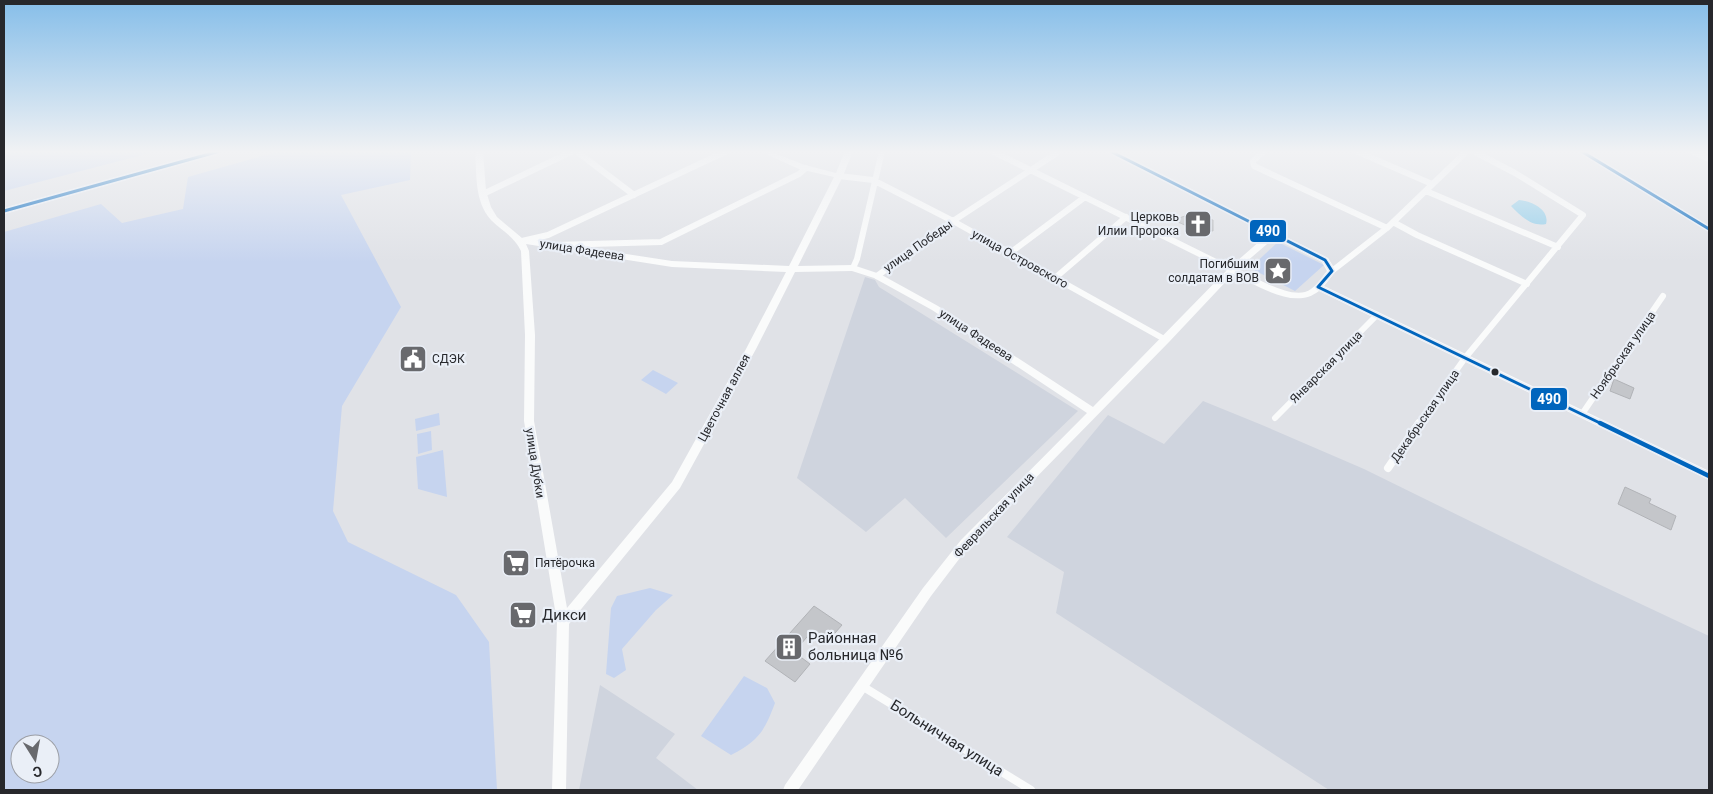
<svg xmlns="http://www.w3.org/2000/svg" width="1713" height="794" font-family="Roboto,sans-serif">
<rect width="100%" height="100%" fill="#e0e2e7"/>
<path fill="#cfd4de" d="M865,277L875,280L879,287L1078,411L946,538L905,498L866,532L797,478Z
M1203,401L1262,425L1364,469L1594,582L1709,636V790H1329L1056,613L1064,572L1007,537L1108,415L1164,444Z
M600,685L675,734L656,758L698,790H579Z"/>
<path fill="#c6d4ef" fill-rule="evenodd" d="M4,151H158L4,191Z
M280,151H411L410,180L341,195L401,307L342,406L333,511L348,542L456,595L489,642L497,790H4V232L101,204L122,223L183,209L188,177ZM20,744H50V774H20Z
M1278,242L1324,265L1295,291L1250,268Z
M653,370L678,383L666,394L641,380Z
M439,413L440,425L416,431L415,419Z
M431,431L432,450L418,454L417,434Z
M443,450L447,497L418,489L416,457Z
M650,588L673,595L656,610L622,649L626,670L614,678L606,674L611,608L617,596Z
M744,676L767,688L775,703C764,732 759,740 731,755L701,736Z"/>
<path fill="#94ceea" d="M1519,200C1532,201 1550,210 1546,224C1531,227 1521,216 1511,206Z"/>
<path fill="#c4c6ca" stroke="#b1b3b7" d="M1185,216L1213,220V231L1187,226L1178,222L1179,218Z
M1614,379L1634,388L1630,399L1610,391Z
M1625,487L1651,499L1649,503L1676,516L1671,530L1618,504Z
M814,606L842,625L828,641L813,630L794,652L810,664L795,682L765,661Z"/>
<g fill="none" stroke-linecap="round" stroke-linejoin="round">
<path stroke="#fafbfb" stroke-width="6" d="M576,151L634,195
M992,151L1232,270
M1264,151L1253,161L1254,166L1387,228
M1356,151L1432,184
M1691,151L1709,159
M839,176L873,180L953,221L1166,340
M1426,191L1558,247
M483,194L573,151
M1393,222L1417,235L1527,284
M522,241L548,235L727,151
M555,245L661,242L799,174L806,168
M1010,253L1085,197
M853,268L857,259L882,151
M1332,271L1387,228L1467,151
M877,276L953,221L1060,151
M1055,278L1126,217
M1582,414L1663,296
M1275,418L1377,315
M1418,424L1465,358L1583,215L1515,173L1473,151"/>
<path stroke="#fafbfb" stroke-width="8" d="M1388,468L1419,423
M862,686L1031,790"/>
<path fill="#fafbfb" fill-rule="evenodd" d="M475,151H483L486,191L491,207L497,217L522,238L672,261L789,266L834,177L799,169L759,151H769L805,165L836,173L845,151H853L843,176L798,266L853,265L880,274L938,306L1093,407L1229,268L1268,234L1106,151H1116L1328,258L1336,271L1324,286L1709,471V480L1319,291C1294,311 1257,285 1233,274L1169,342L969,546L931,596L798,790H783L785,785L923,588L961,540L1087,413L932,310L874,278L852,271L795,272L756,349L680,488L569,624L566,790H552L557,622L524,421L525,335L521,251C514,236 502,231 491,220C474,201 477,174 475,151ZM1274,238L1322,262L1327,271C1321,278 1314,290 1305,292C1287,297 1254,277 1238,269ZM526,244L672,267L786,272L746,349L672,482L567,608L534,421L535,335L529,251Z
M1577,151H1586L1709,226V231Z"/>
<path fill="#fafbfb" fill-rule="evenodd" d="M210,151H225L223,153L4,214V208Z"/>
<g stroke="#eaeff7" stroke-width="6">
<path id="bus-1-far1" d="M1110,151L1325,260L1332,271L1318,287L1602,424
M1581,151L1709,229
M4,211L220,151"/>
</g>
<g stroke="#eaeff7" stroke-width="8">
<path id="bus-1" d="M1600,423L1709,476"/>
</g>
<use href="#bus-1-far1" stroke="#0065bd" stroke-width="3"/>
<use href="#bus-1" stroke="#0065bd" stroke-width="4.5"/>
</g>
<linearGradient id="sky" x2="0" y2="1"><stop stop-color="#86bee9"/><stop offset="0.58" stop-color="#f1f2f4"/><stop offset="1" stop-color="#f1f2f4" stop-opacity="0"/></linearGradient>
<rect width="1713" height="262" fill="url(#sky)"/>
<defs>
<g id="church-square" transform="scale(1.4375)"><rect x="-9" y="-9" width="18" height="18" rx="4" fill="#68696d" stroke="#eaeff7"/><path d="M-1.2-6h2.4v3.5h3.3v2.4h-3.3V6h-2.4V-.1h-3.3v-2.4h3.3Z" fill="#fff"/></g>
<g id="sight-square" transform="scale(1.4375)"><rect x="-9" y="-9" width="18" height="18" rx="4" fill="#68696d" stroke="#eaeff7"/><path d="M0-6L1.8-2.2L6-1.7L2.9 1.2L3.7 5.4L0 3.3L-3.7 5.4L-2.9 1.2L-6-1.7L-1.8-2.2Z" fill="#fff"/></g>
<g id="civic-square" transform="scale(1.4375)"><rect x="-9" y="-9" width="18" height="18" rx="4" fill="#68696d" stroke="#eaeff7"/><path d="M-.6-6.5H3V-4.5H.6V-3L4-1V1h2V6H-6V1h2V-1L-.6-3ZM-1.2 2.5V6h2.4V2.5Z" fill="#fff"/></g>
<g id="supermarket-square" transform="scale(1.4375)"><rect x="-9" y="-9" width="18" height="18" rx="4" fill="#68696d" stroke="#eaeff7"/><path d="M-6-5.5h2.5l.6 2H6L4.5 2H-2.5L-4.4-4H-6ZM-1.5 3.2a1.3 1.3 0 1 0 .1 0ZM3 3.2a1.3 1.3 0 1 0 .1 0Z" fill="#fff"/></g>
<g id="building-square" transform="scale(1.4375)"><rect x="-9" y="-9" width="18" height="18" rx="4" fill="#68696d" stroke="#eaeff7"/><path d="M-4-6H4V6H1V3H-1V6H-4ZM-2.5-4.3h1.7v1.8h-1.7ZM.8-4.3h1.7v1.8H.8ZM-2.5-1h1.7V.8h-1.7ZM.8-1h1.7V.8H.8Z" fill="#fff"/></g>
</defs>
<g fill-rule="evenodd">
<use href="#church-square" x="1198" y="224"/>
<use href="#sight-square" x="1278" y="271"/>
<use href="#civic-square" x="413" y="359"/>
<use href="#supermarket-square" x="516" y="563"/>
<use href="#supermarket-square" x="523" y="615"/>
<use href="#building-square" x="789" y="647"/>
</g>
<circle fill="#27282c" stroke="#eaeff7" stroke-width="2" cx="1495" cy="372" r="4.5"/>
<g text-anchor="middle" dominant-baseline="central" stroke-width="4.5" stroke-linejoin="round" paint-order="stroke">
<g font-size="12" fill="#27282c" stroke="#eaeff7" text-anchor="end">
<text x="1179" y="217">Церковь<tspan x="1179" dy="14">Илии Пророка</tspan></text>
<text x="1259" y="264">Погибшим<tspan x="1259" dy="14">солдатам в ВОВ</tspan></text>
<text x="432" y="359" text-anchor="start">СДЭК</text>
<text x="535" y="563" text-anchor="start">Пятёрочка</text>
</g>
<g font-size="12" fill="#27282c" stroke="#eaeff7">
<text transform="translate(918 246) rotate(-35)">улица Победы</text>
<text transform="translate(582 250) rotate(9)">улица Фадеева</text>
<text transform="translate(1020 259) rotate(29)">улица Островского</text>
<text transform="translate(976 335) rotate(33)">улица Фадеева</text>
<text transform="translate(1623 355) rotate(-55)">Ноябрьская улица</text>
<text transform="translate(1326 367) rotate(-45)">Январская улица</text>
<text transform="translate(724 398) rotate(-62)">Цветочная аллея</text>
<text transform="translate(1425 416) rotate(-55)">Декабрьская улица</text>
<text transform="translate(535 463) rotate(81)">улица Дубки</text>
<text transform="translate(994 515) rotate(-47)">Февральская улица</text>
</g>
<g font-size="15" fill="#27282c" stroke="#eaeff7" text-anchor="start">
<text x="542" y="615">Дикси</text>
<text x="808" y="638">Районная<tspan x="808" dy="17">больница №6</tspan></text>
</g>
<g font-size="15" fill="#27282c" stroke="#eaeff7">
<text transform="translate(947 738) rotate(32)">Больничная улица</text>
</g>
</g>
<g stroke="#eaeff7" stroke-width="2">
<rect x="1249" y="219" width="38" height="24" rx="5" fill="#0065bd"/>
<rect x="1530" y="387" width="38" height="24" rx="5" fill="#0065bd"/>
</g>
<g font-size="14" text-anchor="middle" font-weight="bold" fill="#fff">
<text x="1268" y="236">490</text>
<text x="1549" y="404">490</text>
</g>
<rect width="1713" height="794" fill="none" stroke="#27282c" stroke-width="10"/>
<g transform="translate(35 759) rotate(169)"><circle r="24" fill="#eaeff7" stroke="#9c9fa6"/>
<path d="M0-4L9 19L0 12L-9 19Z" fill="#68696d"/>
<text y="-8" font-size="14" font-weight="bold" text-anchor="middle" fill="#27282c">С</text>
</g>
</svg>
